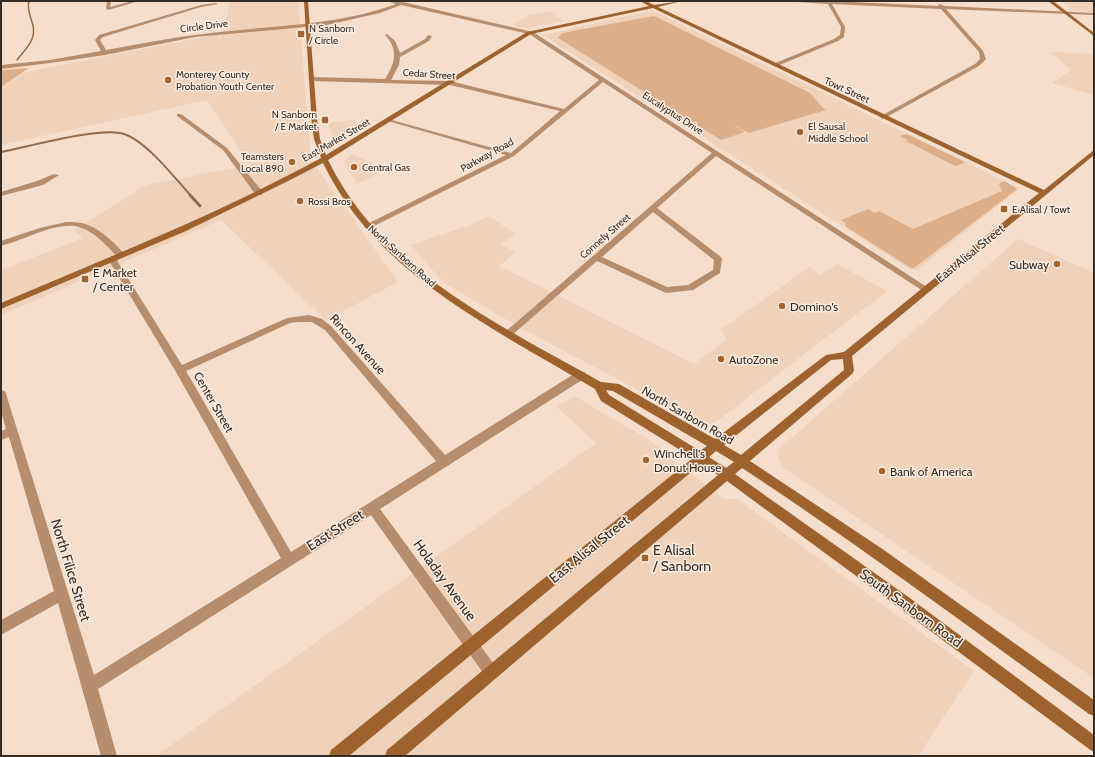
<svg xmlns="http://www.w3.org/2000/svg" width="1095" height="757" font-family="Cabin,sans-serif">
<rect width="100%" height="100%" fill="#f6decc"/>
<path fill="#f0d1ba" d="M230,1H298L311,160L398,282L326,320L221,220L1,315V270L83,238L74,230L146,185L250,165L207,100L1,145V87L26,72L219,34V40L224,30Z
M1061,1H1094V12L1073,10Z
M649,11L655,12L1017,187L1019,189L917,270H911L543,35Z
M549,12L564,21L527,28L512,25L529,15Z
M1050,52L1094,54V95L1052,83L1071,70Z
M350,120L367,125L344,140H333L328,123Z
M353,154L383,169L373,177L356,184L344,161Z
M489,216L515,234L500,244L516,252L499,266L694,364L727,339L720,330L810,267L820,275L837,264L887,291L713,424H703L528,332L444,283L411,245L473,224Z
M1018,239L1094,273V678L784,468L778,459L779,449Z
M574,396L646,438L670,455V458L724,499H737L974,671L918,756H156L596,443L557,407Z"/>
<path fill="#dcae8a" d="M654,16L808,92C815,96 817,104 826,110L749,133L729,122L745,132L721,140L558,38L562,33Z
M29,68L1,87V70Z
M907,134L965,162L957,166L951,164L906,141L908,140L900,136Z
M1004,181L1017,189L914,268H911L845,226L846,223L841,220L868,209L875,213L879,211L913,229L1002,191L999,184Z"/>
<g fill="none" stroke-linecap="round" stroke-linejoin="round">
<path stroke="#946b4a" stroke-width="1.5" d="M17,60C22,53 29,47 32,39C38,25 25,14 29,1"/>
<path stroke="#946b4a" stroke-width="2" d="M1,152C27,147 102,126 124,134C146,141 175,178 191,196"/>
<path stroke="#946b4a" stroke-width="3" d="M190,195L200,206"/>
<path fill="#b68d6d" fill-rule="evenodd" d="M107,1H111L110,7L132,1H139L108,10L106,9Z
M387,1L403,2L533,32L930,289L926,292L923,291L716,156L657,208L721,257L722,259L720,273L693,290L666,293L597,261L511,336H505L503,334L505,332L712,153L603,82L514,156L368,229L364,227L365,225L506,155L388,121V119L511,153L560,111L450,85L311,81L308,79L311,77L385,79C395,63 399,50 385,35L387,34L395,41L400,53L425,39L428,35L432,36L429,41L400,57L399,65L391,80L450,81L564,109L599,80L529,34L401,5L380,13L327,25L195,37L105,55L50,63L1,69V65L50,60L101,51L95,40L99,35L201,5L216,3L218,4L201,7L103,37L100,40L106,50C144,43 181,36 220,32C280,25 339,25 396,4ZM653,212L714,260L713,270L688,285L667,287L602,257Z
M780,1H830L939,6L938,5L940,4L944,6L1094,13V15L946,9L983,51L986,59L979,66L883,119L881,118V116L975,64L980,59L979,52L941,9L832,4L845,27L844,37L838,41L777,66H773V64L834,39L840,35L841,27L828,4Z
M177,114H181L227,148L262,191V195H256L223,150L177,116Z
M54,174L59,175L43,185L1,196V192L37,181Z
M66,222C74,222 81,222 88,225C101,230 116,244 125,255L124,257H118C107,247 96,233 82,228C60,219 23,241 1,246V241L40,228Z
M112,256L116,259L182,365L287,318L309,315L322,319L331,326L445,455L577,372H585L586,375L585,378L380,509L496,667L498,672L496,677L491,679L486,677L371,515L98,689L117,756H101L58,603L1,635V620L54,591L9,437L1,440V431L6,429L1,411V390L5,391L6,394L94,675L281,558L176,372L108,259ZM298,322H312L325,330L436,461L291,552L186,371L290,323Z"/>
<path fill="#9d622e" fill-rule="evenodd" d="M304,1H308L317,119L320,139L326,155L527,32L649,6L640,1H646L654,5L682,1L658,7L1044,190L1094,150V155L852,356L854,371L852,374L750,461L881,548L1094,700V716L1089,714C974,631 861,546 742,468L735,474L907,596L1094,735V752L1089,749L897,606L727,481L405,756H385L387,750L718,475L701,464L349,756H329L331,750L693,458L601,401L595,389C495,329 376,274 323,163L290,180L186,231L1,309V303C109,257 218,214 321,158L314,139L312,126ZM653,8L1039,193L844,352L826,355L715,439L619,384L601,382C500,325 381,270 328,160L531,34ZM843,359L844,370L741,455L724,445L831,360ZM606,390L613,391L707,446L700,451L609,395ZM716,451L734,462L726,468L709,457Z
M1048,1H1053L1094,33V36Z"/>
</g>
<g fill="#a4652c" stroke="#fcede2" stroke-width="1.5">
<rect x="297" y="30" width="8" height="8" rx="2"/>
<circle cx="168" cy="80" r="4"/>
<rect x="321" y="116" width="8" height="8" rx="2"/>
<circle cx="800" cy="132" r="4"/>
<circle cx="292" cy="162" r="4"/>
<circle cx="354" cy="167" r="4"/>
<circle cx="300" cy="201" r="4"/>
<rect x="1000" y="205" width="8" height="8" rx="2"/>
<circle cx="1057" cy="264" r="4"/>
<rect x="81" y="275" width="8" height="8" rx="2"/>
<circle cx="782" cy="306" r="4"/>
<circle cx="721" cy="359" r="4"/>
<circle cx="646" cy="460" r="4"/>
<circle cx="882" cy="471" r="4"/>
<rect x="641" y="554" width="8" height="8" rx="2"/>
</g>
<g text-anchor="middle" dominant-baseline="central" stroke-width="3" stroke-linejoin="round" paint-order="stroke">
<g font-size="10" fill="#352c25" stroke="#fcede2">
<text transform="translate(204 26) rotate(-7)">Circle Drive</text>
<text transform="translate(429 74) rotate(4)">Cedar Street</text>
<text transform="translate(847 90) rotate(25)">Towt Street</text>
<text transform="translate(673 113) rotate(33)">Eucalyptus Drive</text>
<text transform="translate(336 140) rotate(-30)">East Market Street</text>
<text transform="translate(487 155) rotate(-29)">Parkway Road</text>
<text transform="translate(605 236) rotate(-41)">Connely Street</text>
<text transform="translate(402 256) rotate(42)">North Sanborn Road</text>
</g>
<g font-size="10" fill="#352c25" stroke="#fcede2" text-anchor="start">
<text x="309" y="28">N Sanborn<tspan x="309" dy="12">/ Circle</tspan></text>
<text x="176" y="74">Monterey County<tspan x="176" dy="12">Probation Youth Center</tspan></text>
<text x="317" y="114" text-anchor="end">N Sanborn<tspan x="317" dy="12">/ E Market</tspan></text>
<text x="808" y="126">El Sausal<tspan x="808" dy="12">Middle School</tspan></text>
<text x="284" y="156" text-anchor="end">Teamsters<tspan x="284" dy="12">Local 890</tspan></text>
<text x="362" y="167">Central Gas</text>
<text x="308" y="201">Rossi Bros</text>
<text x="1012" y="209">E Alisal / Towt</text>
</g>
<g font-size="12" fill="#352c25" stroke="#fcede2">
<text transform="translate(970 253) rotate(-39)">East Alisal Street</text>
<text transform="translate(358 344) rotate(48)">Rincon Avenue</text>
<text transform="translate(214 402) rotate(60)">Center Street</text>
<text transform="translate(688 415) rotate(30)">North Sanborn Road</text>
</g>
<g font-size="12" fill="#352c25" stroke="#fcede2" text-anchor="start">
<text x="1049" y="264" text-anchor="end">Subway</text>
<text x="93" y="272">E Market<tspan x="93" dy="14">/ Center</tspan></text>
<text x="790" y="306">Domino's</text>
<text x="729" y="359">AutoZone</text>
<text x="654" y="453">Winchell's<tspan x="654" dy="14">Donut House</tspan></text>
<text x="890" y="471">Bank of America</text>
</g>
<g font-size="14" fill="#352c25" stroke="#fcede2">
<text transform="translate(335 530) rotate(-32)">East Street</text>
<text transform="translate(589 549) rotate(-39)">East Alisal Street</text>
<text transform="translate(71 570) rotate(73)">North Filice Street</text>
<text transform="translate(445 580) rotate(54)">Holaday Avenue</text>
<text transform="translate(911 608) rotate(36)">South Sanborn Road</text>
</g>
<g font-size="14" fill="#352c25" stroke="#fcede2" text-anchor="start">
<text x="653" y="550">E Alisal<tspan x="653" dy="16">/ Sanborn</tspan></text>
</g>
</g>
<rect width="1095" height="757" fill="none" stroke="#352c25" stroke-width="4"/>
</svg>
